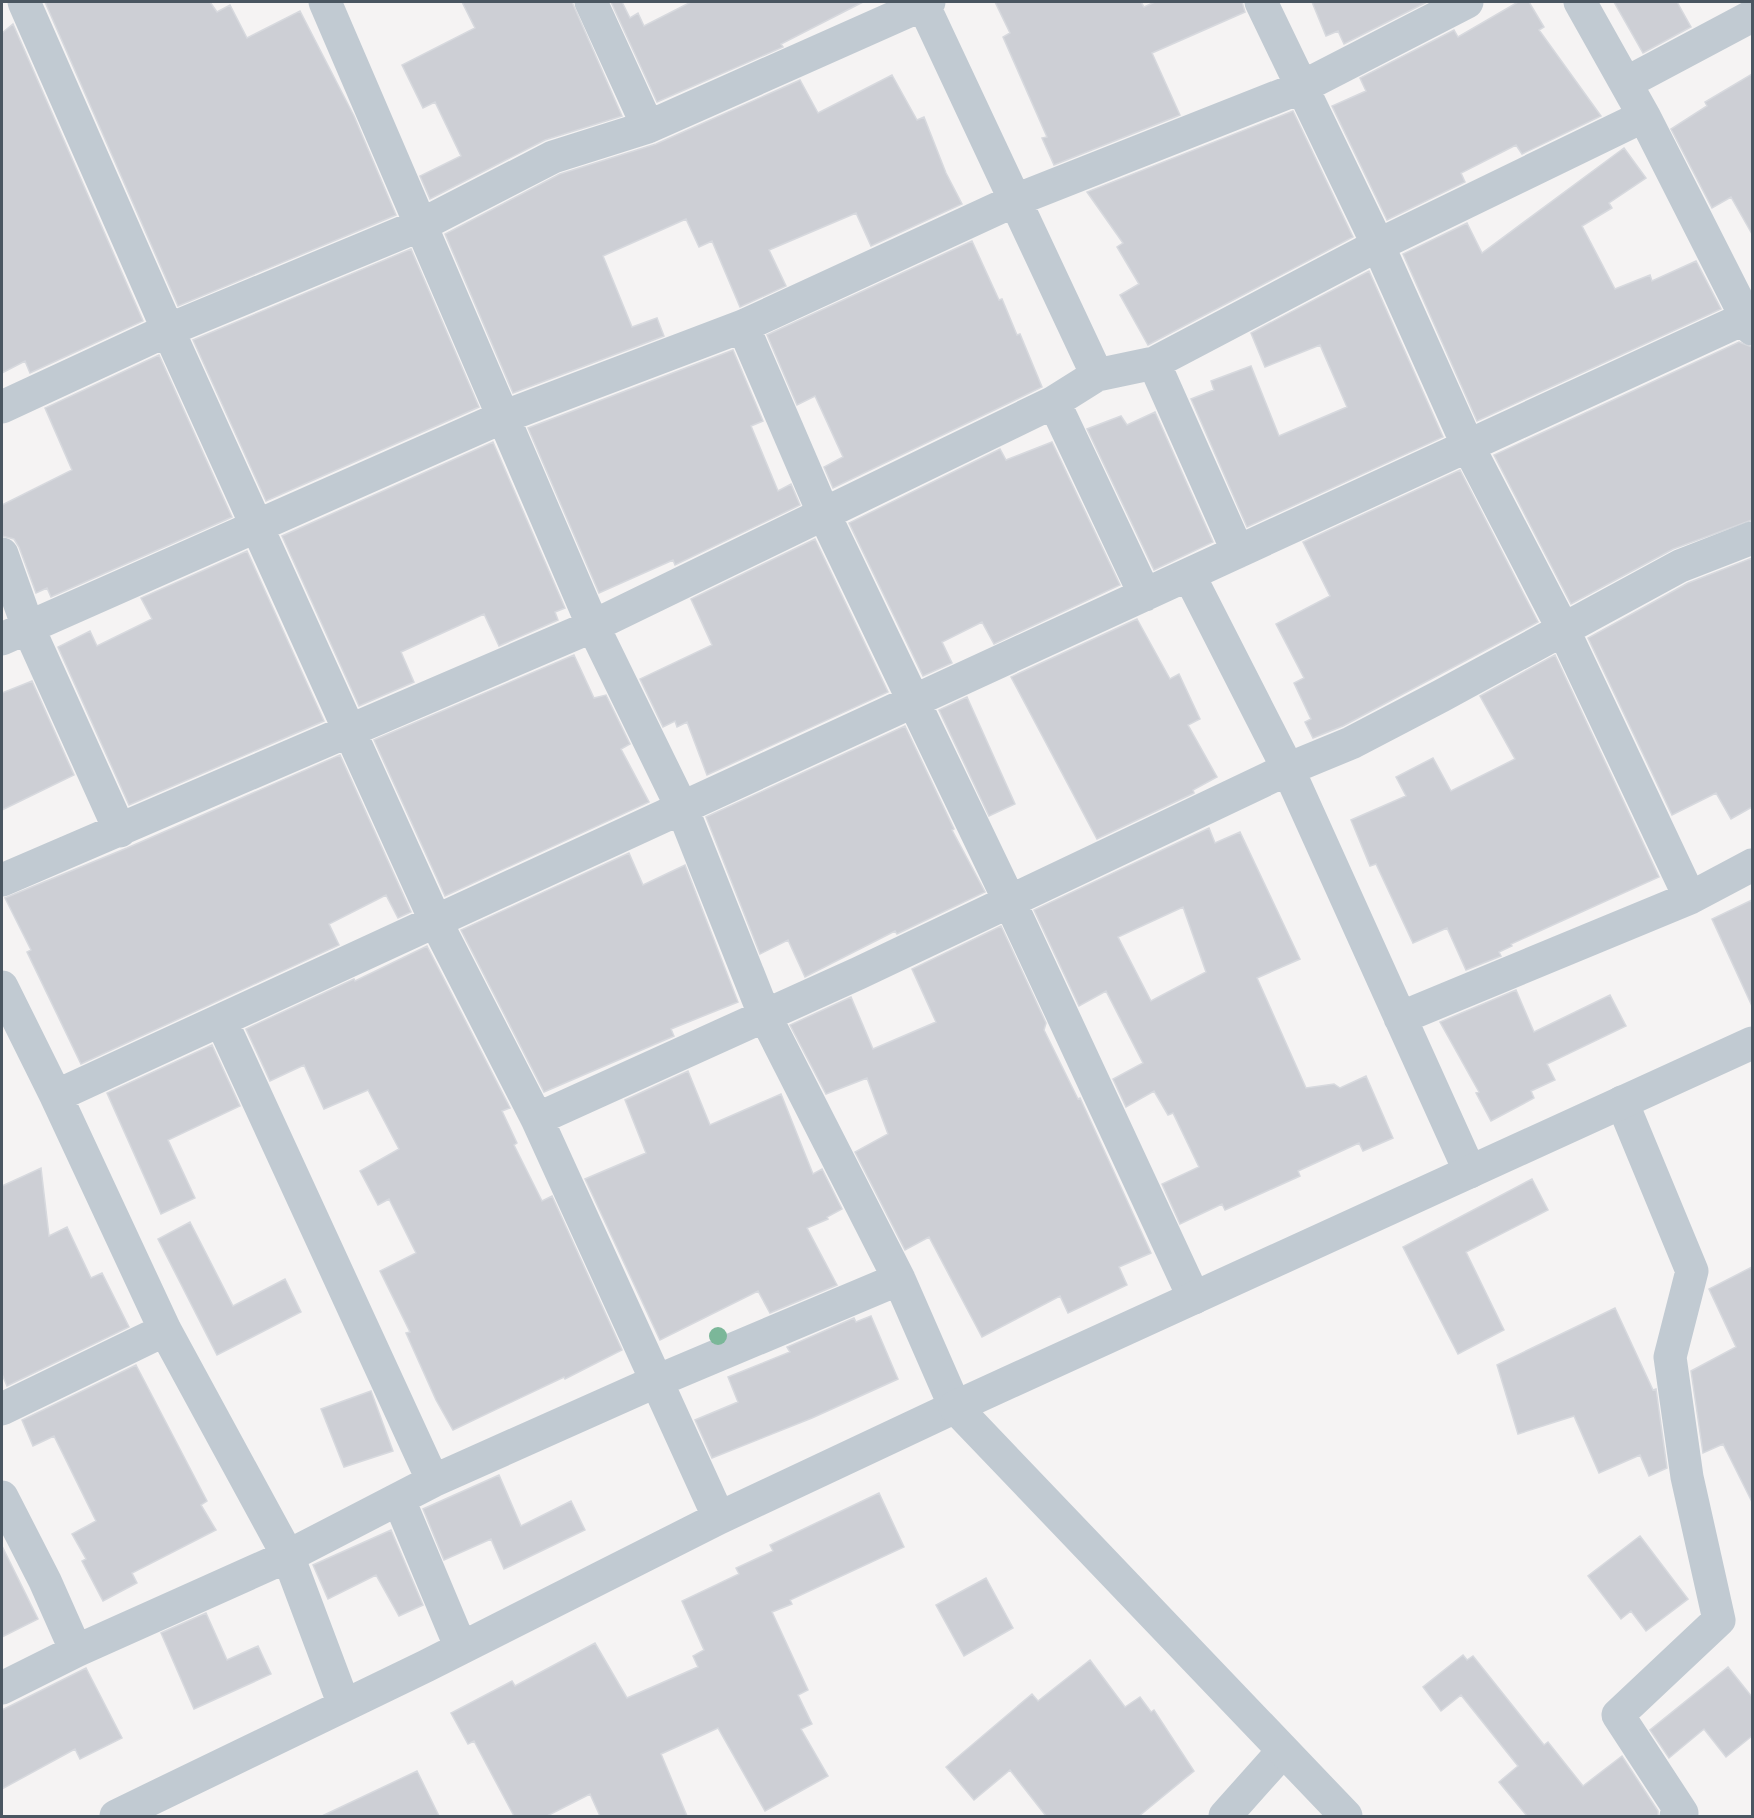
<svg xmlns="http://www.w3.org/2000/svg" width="1754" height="1818" font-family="Inter,sans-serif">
<rect width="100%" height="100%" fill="#f5f3f3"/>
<path fill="#cdcfd5" stroke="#d7d9de" stroke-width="1.5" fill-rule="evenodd" d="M45,2H210L217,12L230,5L247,38L300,11L354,116L396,215L178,306Z
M462,2H572L622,116L545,140L430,199L420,176L461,156L435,102L423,108L402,65L475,28Z
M611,2H622L630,18L638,13L644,26L691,2H863L781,44L783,47L657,102Z
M995,2H1141L1144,7L1155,2H1242L1245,12L1152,53L1180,115L1054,165L1042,138L1047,137L1003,37L1010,33Z
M1312,2H1427L1344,44L1338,31L1326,36Z
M1518,2H1529L1544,27L1539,30L1601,116L1522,154L1516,145L1461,173L1465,182L1387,220L1332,106L1366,91L1360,78L1454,30L1458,37Z
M1614,2H1677L1691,27L1643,53Z
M13,24L143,321L30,373L25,361L2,373V33Z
M1752,74V234L1731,197L1712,208L1671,129L1707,106L1705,102Z
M892,75L917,120L924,117L946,173L962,204L871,246L856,213L769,250L786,286L740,307L712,241L699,247L686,219L603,256L632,327L657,318L664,336L513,393L445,234L560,174L656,144L800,80L818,113Z
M1293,111L1353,237L1148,345L1120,295L1139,284L1117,247L1123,243L1087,192Z
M1624,148L1646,178L1609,203L1612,208L1582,226L1615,289L1650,275L1652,281L1696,261L1721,309L1477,421L1403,254L1467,223L1482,253Z
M972,241L999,300L1002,299L1017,335L1020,334L1042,387L833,488L824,467L843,457L815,396L797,405L767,335Z
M411,249L479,407L266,501L193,340Z
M1369,271L1443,437L1247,527L1191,399L1214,390L1211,381L1251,366L1279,436L1347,407L1320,345L1265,367L1251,333Z
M1739,342L1752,347V520L1673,549L1571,604L1494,455Z
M733,350L763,421L751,426L778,491L791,484L800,505L675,565L673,560L599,593L528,428Z
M159,355L232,517L51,597L47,588L36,593L19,547L14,539L2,536V505L72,470L45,408Z
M1155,412L1213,542L1154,570L1087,429L1121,416L1127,425Z
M493,442L565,608L555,612L558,620L499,646L484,614L401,652L414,682L359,706L282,536Z
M1052,442L1120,585L994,644L982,622L942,642L952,663L923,676L849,523L1000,449L1006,460Z
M1460,470L1538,622L1343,726L1313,738L1305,722L1311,719L1294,683L1304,678L1276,624L1330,596L1303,542Z
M815,539L888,692L707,775L687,722L677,727L675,721L663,727L640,679L712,645L691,599Z
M247,551L324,721L129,805L58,647L90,631L97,646L152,619L141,598Z
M1752,558V807L1731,819L1716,793L1672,815L1588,638L1688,583Z
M1137,619L1170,679L1179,674L1200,719L1188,725L1217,777L1193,790L1194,793L1097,839L1011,677Z
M574,655L594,698L606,695L630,744L621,749L649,802L445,896L374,740Z
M1555,655L1659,877L1511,944L1512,946L1499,952L1501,956L1466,970L1447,928L1413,943L1376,864L1370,866L1351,820L1406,796L1396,777L1433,758L1451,791L1515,759L1480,696Z
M32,681L74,775L2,810V693Z
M967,697L1015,804L989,816L939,710Z
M905,726L954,829L952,830L985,892L897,934L895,931L805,977L788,940L760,954L706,817Z
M340,755L411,912L398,918L386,895L329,924L339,945L81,1064L27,952L31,950L5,898L127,848Z
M1209,828L1215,843L1240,832L1300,959L1257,978L1306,1088L1334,1084L1340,1088L1366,1076L1393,1138L1363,1151L1359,1143L1298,1171L1300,1176L1225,1210L1222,1204L1180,1224L1162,1184L1199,1167L1173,1113L1168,1115L1154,1091L1126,1107L1113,1079L1143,1063L1106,991L1079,1006L1034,910ZM1183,907L1206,972L1151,1001L1118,937Z
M629,853L643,885L685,865L738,1002L671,1029L674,1036L544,1092L461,930Z
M1752,900V1006L1712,919Z
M1001,926L1046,1023L1044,1030L1078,1099L1080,1098L1151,1253L1119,1267L1127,1285L1068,1313L1060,1296L982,1337L929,1237L905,1250L855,1152L888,1134L867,1078L826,1094L790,1025L851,997L873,1049L936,1022L912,969Z
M427,946L510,1108L502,1111L517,1143L514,1145L542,1201L552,1196L622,1350L565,1379L564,1377L453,1430L436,1400L406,1333L410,1332L380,1271L416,1253L389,1199L378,1205L360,1171L399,1149L368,1090L324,1109L304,1065L270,1081L246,1029L354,979L355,981Z
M1516,990L1534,1032L1610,995L1626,1026L1547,1064L1555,1080L1531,1091L1534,1098L1491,1121L1476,1093L1479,1092L1440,1022Z
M212,1045L240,1106L168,1140L195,1198L161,1214L107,1093Z
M688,1071L710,1125L781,1094L813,1174L822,1169L842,1209L827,1217L828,1219L807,1228L837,1285L770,1313L758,1291L660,1340L585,1179L646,1153L625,1100Z
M41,1168L49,1236L67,1227L91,1278L102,1273L129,1327L7,1386L2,1374V1186Z
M1532,1179L1548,1210L1466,1252L1504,1330L1458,1354L1403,1247Z
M190,1222L233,1306L285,1279L301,1312L217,1355L158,1239Z
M1752,1267V1502L1723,1444L1703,1453L1691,1371L1736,1347L1709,1289Z
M1615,1308L1653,1390L1656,1389L1667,1468L1649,1476L1640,1455L1599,1473L1574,1416L1518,1434L1497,1365Z
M871,1316L898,1379L812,1418L712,1458L695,1420L738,1402L728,1377L790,1352L787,1347L854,1318L856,1322Z
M136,1365L207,1501L201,1505L216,1530L132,1573L137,1583L103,1601L82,1561L86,1559L72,1534L96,1521L54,1436L33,1446L22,1420Z
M371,1391L393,1451L344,1467L321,1409Z
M499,1475L521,1526L571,1501L585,1530L504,1569L491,1539L444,1560L423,1509Z
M879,1493L904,1547L790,1600L792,1604L772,1612L808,1690L798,1695L812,1724L801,1729L828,1776L765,1811L718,1728L661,1754L687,1816H600L590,1794L547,1816H514L474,1741L468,1744L451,1713L512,1681L515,1686L595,1643L627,1698L698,1667L693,1656L704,1650L682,1601L739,1574L736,1568L773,1551L770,1545Z
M391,1530L423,1605L399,1616L376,1575L328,1599L313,1565Z
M1640,1536L1688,1599L1646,1631L1631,1611L1621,1619L1588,1576Z
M2,1546L38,1619L2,1637Z
M986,1578L1013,1628L964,1656L936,1605Z
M206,1613L227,1660L258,1646L271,1674L194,1709L161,1633Z
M1463,1655L1467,1660L1473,1656L1544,1745L1548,1742L1583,1786L1622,1756L1658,1811V1816H1527L1499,1782L1518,1766L1461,1695L1441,1711L1423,1687Z
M1090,1660L1125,1707L1140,1697L1151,1712L1154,1710L1194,1771L1139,1816H1046L1010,1770L974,1800L946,1767L1032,1694L1038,1701Z
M1728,1667L1752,1697V1736L1726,1757L1704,1729L1669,1758L1650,1730Z
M86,1668L122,1738L80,1759L75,1749L2,1789V1710Z
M417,1771L439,1816H322Z"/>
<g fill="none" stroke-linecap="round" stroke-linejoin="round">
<path stroke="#c1cad2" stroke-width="33" d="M24,2L168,330L436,922L537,1119L719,1518
M591,2L648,127
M922,2L1097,375
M1261,2L1378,245L1468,446L1563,629L1690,898
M1580,2L1644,116L1752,329
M1626,83L1752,16
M743,326L823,512L1009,900L1194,1298
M1154,363L1238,552
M1054,402L1145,595
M2,407L168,330L423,224L553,157L648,127L929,2
M2,554L28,627L120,831
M1189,575L1288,769L1470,1172
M2,639L503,417L743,326L1016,200L1302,87L1467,2
M2,880L593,626L1054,402L1097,375L1154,363L1378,245L1644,116
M2,987L56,1096L165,1330L288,1556L344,1705
M1400,1018L1690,898L1752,865
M221,1020L433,1481
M56,1096L1752,315
M1622,1102L1692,1271L1670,1357L1687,1477L1719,1620L1618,1715L1682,1813L1676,1816
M537,1119L859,973L1288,769L1351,743L1441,696L1680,566L1752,538
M2,1409L165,1330
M2,1497L45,1581L76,1651
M399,1500L461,1648
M2,1688L76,1651L288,1556L433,1481L657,1381L899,1279
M116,1816L426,1666L719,1518L955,1407L899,1279L764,1014L682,808L593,626L325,2
M1225,1816L1283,1751"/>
<path stroke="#c1cad2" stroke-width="33" d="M1346,1816L955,1407L1752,1043"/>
</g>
<circle fill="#7bb799" cx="718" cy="1336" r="9"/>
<rect width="1754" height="1818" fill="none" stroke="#4a5661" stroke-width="6"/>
</svg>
